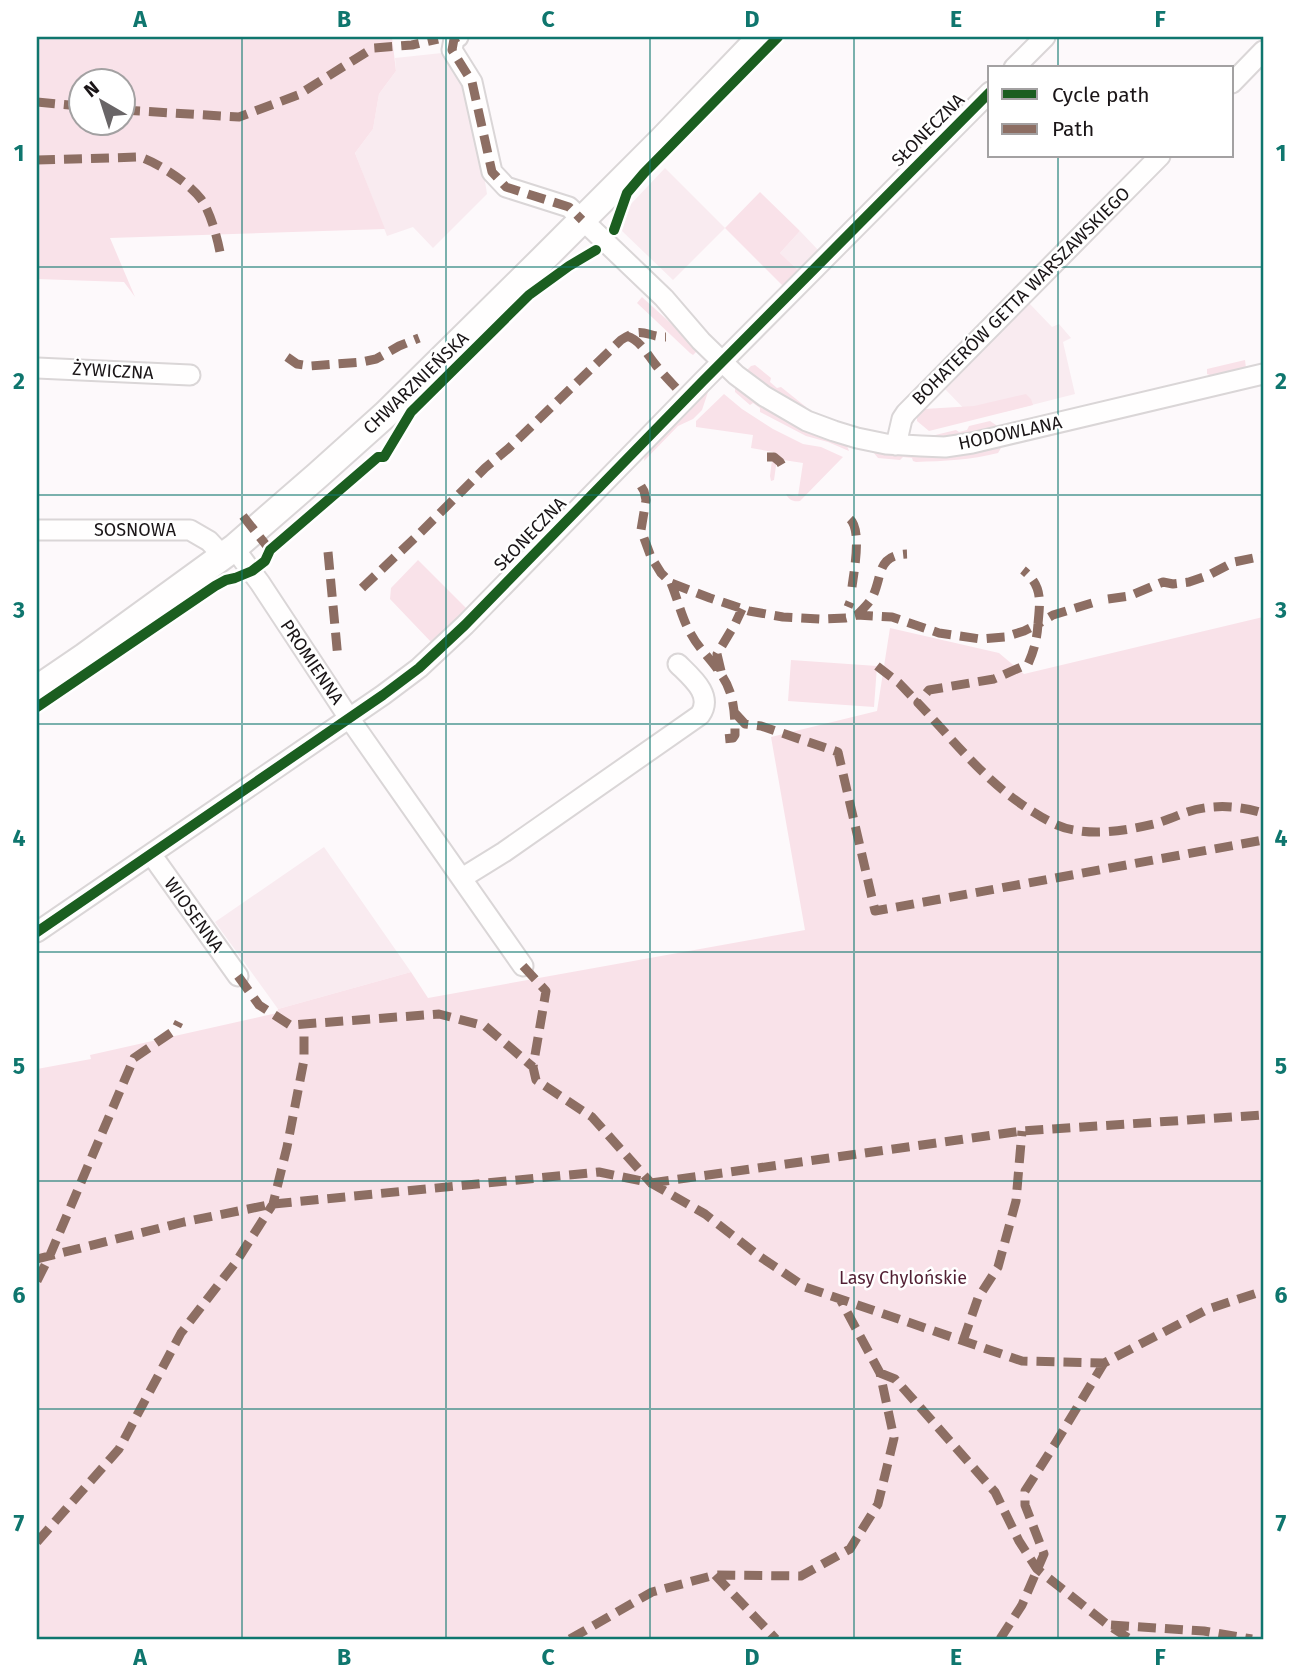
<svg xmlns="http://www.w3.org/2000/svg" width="1300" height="1676" font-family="'Fira Sans',sans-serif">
<rect width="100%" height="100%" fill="#fdf9fb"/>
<path fill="#f9ebf0" d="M442,53L471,93L487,194L433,248L413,227L387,236L355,153L373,129L379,94L396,71L395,58Z
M665,168L725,228L673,280L622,231L630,205Z
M800,231L820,252L800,272L780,253Z
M1028,302L1052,327L1059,324L1071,338L1063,342L1075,394L1008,411L972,417L944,388Z
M324,847L411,972L278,1009L215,922Z"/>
<path fill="#f9e2e9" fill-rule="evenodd" d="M37,37H392L396,71L379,94L373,129L355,153L385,229L110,238L135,297L124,282L37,279ZM80,80H122V122H80Z
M760,192L800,231L780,253L800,272L785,288L725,228Z
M642,297L699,349L693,355L690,353L637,303Z
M1245,360L1246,368L1245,370L1215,377L1207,374V369Z
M755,365L771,378L770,382L777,388L781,387L806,407L805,410L787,401L745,372L751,366Z
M735,384L846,443L849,451L828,442L806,436L760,412V408L753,403L750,405L735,392Z
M705,389L708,392L702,410L693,419L678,426L644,461L645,453Z
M724,394L742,409L773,429L803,444L821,447L843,457L800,501C793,502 789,500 786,494L798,496L803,463L777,459L774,480L771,481L770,476L773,452L751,448L753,435L696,427V421Z
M1026,394L1031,399L1033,405L929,431L917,421V416L924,409L974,406Z
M990,421L996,425L997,430L958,437L928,439L927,437L956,430L959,432L967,430L969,426Z
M1001,446V448L998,453C971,460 944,461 916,462L913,461L912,458L903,457L900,460L878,458L873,452V450Z
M418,560L466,608L432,643L390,599L391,588Z
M1263,617V1639H37V1069L91,1059L90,1055L277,1013L278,1009L411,972L428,998L805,930L771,737L877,711L890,628L999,653L1024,674Z
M791,660L877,666L874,707L788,701Z"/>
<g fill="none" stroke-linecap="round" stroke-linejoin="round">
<g stroke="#dad6d7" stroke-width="23">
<path id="minor" d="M458,37L454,39L452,50L472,82L492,172L506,187L569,207L664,298L701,341L736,375L764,396L807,421L834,431L857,438L886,444L921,446L945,447L972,443L1263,374
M1014,68L1045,37
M1232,83L1263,51
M37,368L190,375
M896,445L902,419L906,413L1160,156
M37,530H190L209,541L223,556
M234,548L260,583L349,718L523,966
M151,854L238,976
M462,878L504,852L700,715C714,695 691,677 678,664
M37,932L383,695L419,668L465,625L703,381L990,92"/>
</g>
<g stroke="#dad6d7" stroke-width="30">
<path id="secondary" d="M37,689L84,657L234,548L318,475L386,414L543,259L662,140L761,37"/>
</g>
<use href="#minor" stroke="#fffefe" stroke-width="19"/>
<use href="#secondary" stroke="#fffefe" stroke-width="26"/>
<path stroke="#8d6e63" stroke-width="9" stroke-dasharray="18 9" stroke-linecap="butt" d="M458,37L454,39L452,50L472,82L492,172L506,187L569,207L582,220
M37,102L80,106
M122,110L239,117L298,95L373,48L412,45L438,39
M37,160L140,157C158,163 189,183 201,199C210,211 217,237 220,252
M627,336C640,340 647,354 655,364C664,376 676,387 686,399
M287,357L297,364L310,366L362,362L376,359L399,346L419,338
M767,457H774L780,462L783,467
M641,486L644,491L646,500L641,530L651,557L661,573L671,583L710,598L749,611L783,617L821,619L846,618L857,615L892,617L939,633L980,639L1005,637L1024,631L1038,624C1040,601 1043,586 1023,570
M243,516L270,550
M850,519C862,530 854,571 852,587
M328,552L338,659
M671,583C678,600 682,619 691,634C699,649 711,659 720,673C734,691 735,713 735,735L733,738L723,739
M362,588L418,535L485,468L509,448L621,340C644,325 645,337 666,337
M1108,599L1129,596L1163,582L1173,584L1189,582L1209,575L1234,562L1263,556
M1092,603L1053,615L1038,624C1037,639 1034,651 1028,664L994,679L929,690L918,703C955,742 988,785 1035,813C1046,820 1060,828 1074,830C1100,835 1128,830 1154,824C1164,821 1174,817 1184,813C1210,804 1237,805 1263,813
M848,607L850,602
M857,615C862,610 868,604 872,598C883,576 876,555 907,554
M877,666L899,683L918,703
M721,671L717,654L735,624L742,609
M735,713L745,724L761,726L838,752L875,911L1263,840
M523,966L546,991L533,1067L536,1080L592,1117L651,1183
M238,976L259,1005L290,1025L439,1014L485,1026L533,1067
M651,1183L1022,1131L1263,1115
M37,1259L184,1222L273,1204L599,1172L651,1183L705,1214L759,1256L805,1287L1022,1361L1104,1363L1208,1309L1263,1291
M37,1281L50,1255L134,1058L175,1030L179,1022
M963,1341L978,1298L998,1267L1016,1201L1022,1131
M880,1373L895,1379L995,1492L1019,1541L1037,1569L1108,1625L1130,1639
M37,1542L119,1449L181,1333L236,1262L273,1204L287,1147L304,1060V1024
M715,1575L776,1639
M1111,1625L1204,1631L1252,1639
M570,1639L652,1592L715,1575L801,1576L850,1549L878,1504L894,1438L880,1373L840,1299
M1000,1639L1022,1605L1044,1554L1025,1505V1491L1055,1444L1104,1363"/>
<g stroke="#fff" stroke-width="15">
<path id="cycleway" d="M614,230L627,193L644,173L778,37
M37,707L215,586L226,580L235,578L252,571L265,561L270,550L378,457H384L411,412L529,295L569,266L596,250
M37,932L383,695L419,668L465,625L703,381L990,92"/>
</g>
<use href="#cycleway" stroke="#1b5e20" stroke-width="10"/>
</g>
<path fill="none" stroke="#0f766e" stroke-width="2" stroke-opacity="0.55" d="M242,37V1639M446,37V1639M650,37V1639M854,37V1639M1058,37V68M1058,156V1639M37,267H1263M37,495H1263M37,724H1263M37,952H1263M37,1181H1263M37,1409H1263"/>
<g text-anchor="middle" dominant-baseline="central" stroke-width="5" stroke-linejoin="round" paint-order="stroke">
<g font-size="18" fill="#1a1517" stroke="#fff">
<text transform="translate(928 130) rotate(-45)">SŁONECZNA</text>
<text transform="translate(1021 296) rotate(-45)">BOHATERÓW GETTA WARSZAWSKIEGO</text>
<text transform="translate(113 371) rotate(3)">ŻYWICZNA</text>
<text transform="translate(416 383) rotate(-44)">CHWARZNIEŃSKA</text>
<text transform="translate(1010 433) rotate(-12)">HODOWLANA</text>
<text x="135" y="530">SOSNOWA</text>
<text transform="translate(530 534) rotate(-46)">SŁONECZNA</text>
<text transform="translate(312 662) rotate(56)">PROMIENNA</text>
<text transform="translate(194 915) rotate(54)">WIOSENNA</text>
</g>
<g font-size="18" fill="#521f33" stroke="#fff">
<text x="903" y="1278">Lasy Chylońskie</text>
</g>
</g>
<rect width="1300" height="1676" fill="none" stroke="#ffffff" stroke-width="77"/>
<rect x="988" y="66" width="245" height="91" fill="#ffffff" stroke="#a3a1a2" stroke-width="2"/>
<rect x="1002" y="89" width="35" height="10" fill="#1b5e20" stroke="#a3a1a2" stroke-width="2"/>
<text x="1052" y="102" font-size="21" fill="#1a1517">Cycle path</text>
<rect x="1002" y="124" width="35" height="10" fill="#8d6e63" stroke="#a3a1a2" stroke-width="2"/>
<text x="1052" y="136" font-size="21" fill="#1a1517">Path</text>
<g transform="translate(102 102) rotate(321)"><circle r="33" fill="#ffffff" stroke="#a3a1a2" stroke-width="2"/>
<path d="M0-5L12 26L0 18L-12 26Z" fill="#696567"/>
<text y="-10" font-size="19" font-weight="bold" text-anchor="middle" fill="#1a1517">N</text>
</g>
<rect x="38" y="38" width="1224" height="1600" fill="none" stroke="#0f766e" stroke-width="2.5"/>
<g font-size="23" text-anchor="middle" font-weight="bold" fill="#0f766e">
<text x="140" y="27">A</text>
<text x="344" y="27">B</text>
<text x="548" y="27">C</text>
<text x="752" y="27">D</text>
<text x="956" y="27">E</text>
<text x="1160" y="27">F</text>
<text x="19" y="161">1</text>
<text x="1281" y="161">1</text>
<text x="19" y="389">2</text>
<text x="1281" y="389">2</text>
<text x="19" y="618">3</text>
<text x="1281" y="618">3</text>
<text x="19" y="846">4</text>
<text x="1281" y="846">4</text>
<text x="19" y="1074">5</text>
<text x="1281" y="1074">5</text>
<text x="19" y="1303">6</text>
<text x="1281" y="1303">6</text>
<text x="19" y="1531">7</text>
<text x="1281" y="1531">7</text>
<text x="140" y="1665">A</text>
<text x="344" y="1665">B</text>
<text x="548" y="1665">C</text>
<text x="752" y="1665">D</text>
<text x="956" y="1665">E</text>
<text x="1160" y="1665">F</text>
</g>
</svg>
